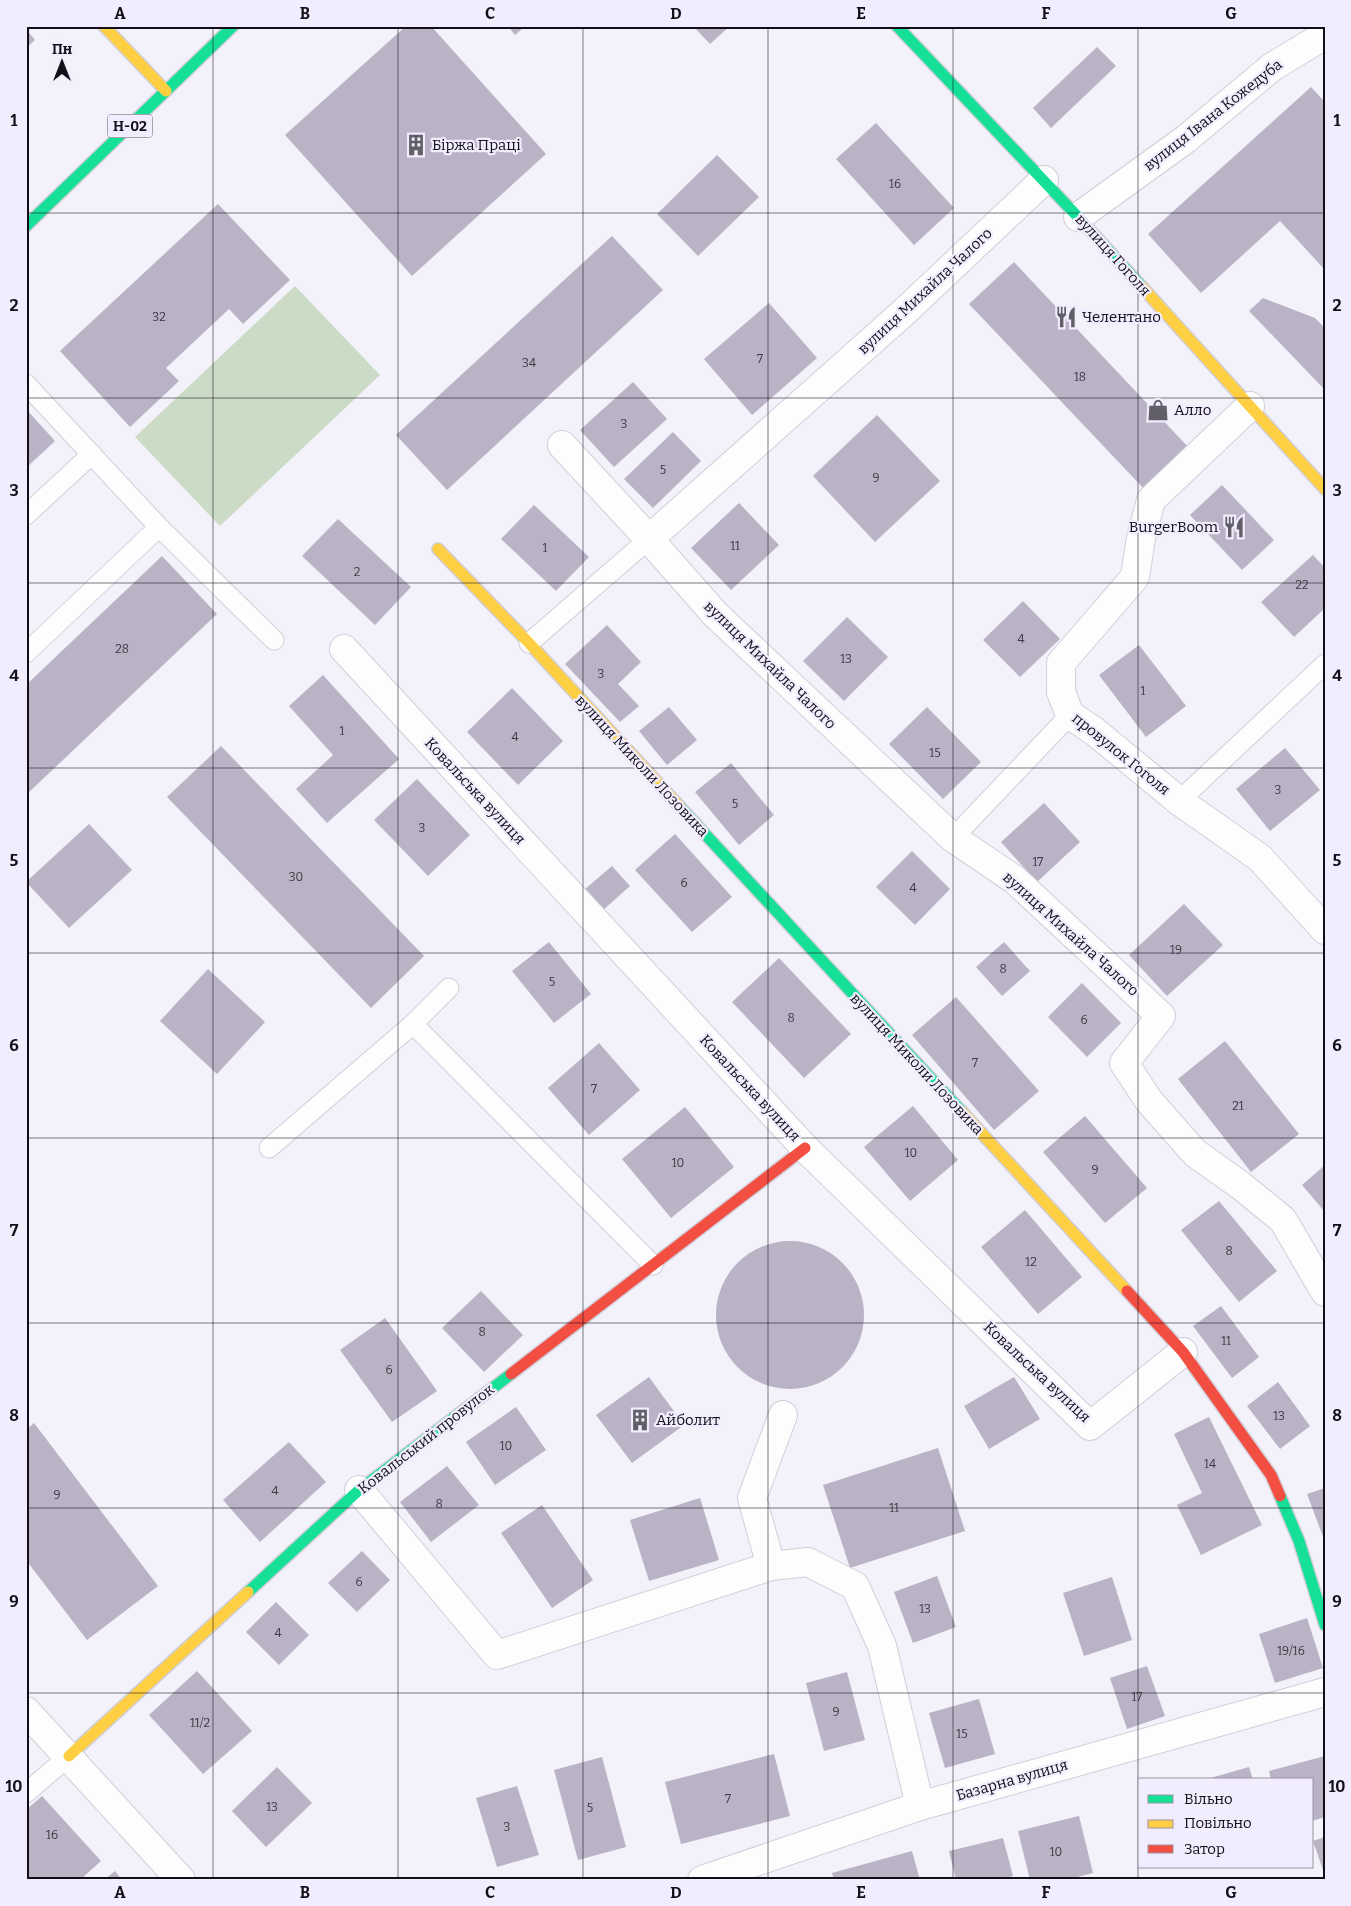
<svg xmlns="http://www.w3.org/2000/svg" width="1351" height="1906" font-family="Bitter,serif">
<rect width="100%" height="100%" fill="#f3f1fa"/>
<path fill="#cbdbc6" d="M295,286L380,375L220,526L135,437Z"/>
<path fill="#b9b3c5" d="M406,26H431L546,154L412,276L285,135Z
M508,26H525L515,35Z
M693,26H730L710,44Z
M26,29L35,40L26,48Z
M1097,47L1116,66L1051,128L1033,108Z
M1311,87L1325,102V270L1280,221L1201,293L1148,234Z
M876,123L954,208L914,245L836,159Z
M717,155L759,197L698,256L657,214Z
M218,204L290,280L243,324L229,309L166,368L179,381L130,427L60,351Z
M612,236L663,290L447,490L396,435Z
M1014,262L1190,449L1146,491L969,304Z
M1263,298L1315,318L1325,328V390L1249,311Z
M769,303L817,358L752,415L704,359Z
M633,382L667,419L614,467L580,430Z
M26,409L55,441L26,468Z
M877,415L940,481L875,542L813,476Z
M673,432L701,461L653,508L624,479Z
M1222,485L1274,540L1242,570L1190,515Z
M739,503L779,545L731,590L691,548Z
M534,505L589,557L556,591L501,539Z
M338,519L411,587L375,625L302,556Z
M1313,555L1325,568V608L1294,637L1261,602Z
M162,556L217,614L26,795V685Z
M1023,601L1060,639L1020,677L983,640Z
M847,617L888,657L844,701L803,661Z
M607,625L641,662L618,684L639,706L620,722L565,664Z
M1139,645L1186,706L1146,737L1099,675Z
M323,675L399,759L327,823L296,789L333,755L289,706Z
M512,688L563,741L518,785L467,732Z
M669,707L697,740L667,765L639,731Z
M927,707L981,762L943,799L889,744Z
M221,746L424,956L371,1008L167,797Z
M1285,748L1320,790L1270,831L1236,789Z
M731,763L774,815L739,845L695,792Z
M417,779L470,835L428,876L374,820Z
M1044,803L1080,842L1037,882L1001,842Z
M89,824L132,870L69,928L26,882Z
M675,834L732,897L692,932L635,870Z
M912,851L950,889L915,925L876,887Z
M612,866L630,886L602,911L584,890Z
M1184,904L1223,945L1167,996L1129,955Z
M549,942L591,994L554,1023L512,971Z
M1004,942L1030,971L1002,996L976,967Z
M779,958L851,1034L804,1078L732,1002Z
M208,969L265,1022L217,1074L160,1021Z
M1082,983L1121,1023L1087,1057L1048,1017Z
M956,997L1039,1091L994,1130L912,1035Z
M1225,1041L1299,1134L1251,1172L1178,1079Z
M599,1043L640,1090L589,1135L548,1088Z
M913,1106L958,1160L910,1201L864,1147Z
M685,1107L734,1167L671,1218L622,1159Z
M1085,1116L1147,1188L1105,1223L1043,1152Z
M1325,1165V1212L1302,1185Z
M1219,1201L1277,1271L1239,1302L1181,1230Z
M1025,1210L1082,1277L1038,1314L981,1247Z
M716 1315a74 74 0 1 1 148 0a74 74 0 1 1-148 0Z
M481,1291L523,1335L484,1372L442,1328Z
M1221,1306L1259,1357L1232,1378L1193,1326Z
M385,1318L437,1391L392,1422L340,1350Z
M649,1377L684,1425L632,1463L596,1415Z
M1014,1377L1040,1419L989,1449L964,1406Z
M1278,1382L1310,1426L1280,1449L1247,1406Z
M516,1407L546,1450L495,1485L466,1442Z
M1209,1417L1262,1525L1201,1555L1177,1505L1202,1493L1174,1434Z
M34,1423L158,1586L87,1640L26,1560V1430Z
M289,1442L326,1482L260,1542L223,1500Z
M938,1448L965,1531L850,1568L823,1485Z
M447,1466L479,1505L431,1542L400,1502Z
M1325,1488V1542L1307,1494Z
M700,1498L719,1560L649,1581L630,1520Z
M542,1505L593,1580L552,1608L501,1533Z
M362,1551L390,1580L357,1612L328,1583Z
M937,1576L956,1627L913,1643L894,1592Z
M1112,1577L1132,1640L1084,1656L1063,1593Z
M276,1602L309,1635L279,1665L246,1632Z
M1307,1618L1323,1668L1275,1683L1259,1634Z
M1147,1666L1165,1716L1127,1729L1110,1678Z
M197,1671L252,1731L203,1774L149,1715Z
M847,1672L865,1740L824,1751L806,1683Z
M979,1699L995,1754L945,1768L929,1713Z
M774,1754L790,1816L681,1844L665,1782Z
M1325,1756V1817L1312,1821V1780H1271L1269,1771Z
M602,1757L626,1847L578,1860L554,1770Z
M277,1767L312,1803L266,1847L232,1811Z
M1249,1767L1253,1780H1207V1779Z
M517,1786L539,1855L497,1867L476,1798Z
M42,1796L101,1861L80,1880H26V1810Z
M1079,1816L1093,1873L1066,1880H1030L1018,1831Z
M1325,1837V1873H1324L1313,1841Z
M1003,1838L1013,1876L998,1880H956L949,1851Z
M912,1851L920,1880H834L832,1873Z
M115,1871L122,1880H104Z"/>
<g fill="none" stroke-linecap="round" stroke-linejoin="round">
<g stroke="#d1ced8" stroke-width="21">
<path id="lane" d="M26,384L159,527L274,640
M26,515L92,454
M529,643L649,539
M26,653L159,527
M1179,801L1325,664
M953,838L1070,715
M413,1024L653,1265
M269,1148L413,1024L449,988
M26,1793L69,1756"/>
</g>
<g stroke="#d1ced8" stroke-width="30">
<path id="street" d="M1078,217L1186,139L1272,67L1325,35
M1250,406L1151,500L1141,538L1135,577L1061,663V692L1070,715L1094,731L1179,801L1260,858L1325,930
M562,445L649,539L715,614L953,838L1015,880L1161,1016L1124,1063L1149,1101L1195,1153L1240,1185L1283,1220L1325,1292
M649,539L903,313L1044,180
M344,649L805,1148L1090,1426L1183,1352
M359,1490L497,1655L771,1566L808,1562L855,1586L882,1646L920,1806
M771,1566L752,1498L783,1415
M26,1711L181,1880
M702,1880L920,1806L1325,1692"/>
</g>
<g stroke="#d1ced8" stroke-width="14">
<path id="fast" d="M897,26L1078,217L1142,287
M26,226L233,26
M680,807L962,1112
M1280,1496L1299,1541L1325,1625
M248,1592L359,1490L511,1374"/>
</g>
<g stroke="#d1ced8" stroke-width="14">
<path id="slow" d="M104,26L166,91
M1142,287L1325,489
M438,549L529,643L680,807
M962,1112L1127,1291
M69,1756L248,1592"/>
</g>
<g stroke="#d1ced8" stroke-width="14">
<path id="jam" d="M1127,1291L1183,1352L1271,1475L1280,1496
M511,1374L805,1148"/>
</g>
<use href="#lane" stroke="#fdfdfe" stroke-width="19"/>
<use href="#street" stroke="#fdfdfe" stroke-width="28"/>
<use href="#fast" stroke="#16e098" stroke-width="11"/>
<use href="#slow" stroke="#ffcf43" stroke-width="11"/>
<use href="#jam" stroke="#f24e42" stroke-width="11"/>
</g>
<path fill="none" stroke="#130f19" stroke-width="1" stroke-opacity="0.55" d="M213,26V1880M398,26V1880M583,26V1880M768,26V1880M953,26V1880M1138,26V1880M26,213H1325M26,398H1325M26,583H1325M26,768H1325M26,953H1325M26,1138H1325M26,1323H1325M26,1508H1325M26,1693H1325"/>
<defs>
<g id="building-bare" transform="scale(1.725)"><path d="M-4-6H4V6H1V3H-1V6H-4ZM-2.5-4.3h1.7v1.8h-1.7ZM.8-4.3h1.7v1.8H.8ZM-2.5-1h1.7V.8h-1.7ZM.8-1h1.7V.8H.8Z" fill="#615e68" stroke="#f2edfe" stroke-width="2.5" paint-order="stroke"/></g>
<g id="restaurant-bare" transform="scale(1.725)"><path d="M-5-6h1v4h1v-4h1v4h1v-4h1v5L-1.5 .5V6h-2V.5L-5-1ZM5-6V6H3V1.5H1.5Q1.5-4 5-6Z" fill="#615e68" stroke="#f2edfe" stroke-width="2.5" paint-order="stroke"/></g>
<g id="shop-bare" transform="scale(1.725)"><path d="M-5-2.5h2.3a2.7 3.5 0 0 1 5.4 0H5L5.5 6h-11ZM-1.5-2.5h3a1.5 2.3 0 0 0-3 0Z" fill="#615e68" stroke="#f2edfe" stroke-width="2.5" paint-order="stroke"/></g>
</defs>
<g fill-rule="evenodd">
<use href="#building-bare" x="416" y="145"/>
<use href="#restaurant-bare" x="1066" y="317"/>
<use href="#shop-bare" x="1158" y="410"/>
<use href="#restaurant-bare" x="1234" y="527"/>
<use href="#building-bare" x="640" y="1420"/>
</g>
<g text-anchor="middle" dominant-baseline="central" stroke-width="4.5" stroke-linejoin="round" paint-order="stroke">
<g font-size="12" fill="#3c3844">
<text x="895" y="184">16</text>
<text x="159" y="317">32</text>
<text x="760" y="359">7</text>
<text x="529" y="363">34</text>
<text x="1080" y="377">18</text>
<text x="624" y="424">3</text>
<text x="663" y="470">5</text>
<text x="876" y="478">9</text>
<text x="735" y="546">11</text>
<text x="545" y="548">1</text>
<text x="357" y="572">2</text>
<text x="1302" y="585">22</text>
<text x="1021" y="639">4</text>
<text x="122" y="649">28</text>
<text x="846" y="659">13</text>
<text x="601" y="674">3</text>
<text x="1143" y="691">1</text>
<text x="342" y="731">1</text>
<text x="515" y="737">4</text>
<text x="935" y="753">15</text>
<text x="1278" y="790">3</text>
<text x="735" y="804">5</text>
<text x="422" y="828">3</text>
<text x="1038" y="862">17</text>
<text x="296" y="877">30</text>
<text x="684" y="883">6</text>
<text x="913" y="888">4</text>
<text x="1176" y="950">19</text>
<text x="1003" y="969">8</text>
<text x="552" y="982">5</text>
<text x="791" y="1018">8</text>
<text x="1084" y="1020">6</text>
<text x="975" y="1063">7</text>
<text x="594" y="1089">7</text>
<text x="1238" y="1106">21</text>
<text x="911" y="1153">10</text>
<text x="678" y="1163">10</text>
<text x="1095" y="1170">9</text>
<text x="1229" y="1251">8</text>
<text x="1031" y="1262">12</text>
<text x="482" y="1332">8</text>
<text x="1226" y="1341">11</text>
<text x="389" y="1370">6</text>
<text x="1279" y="1416">13</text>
<text x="506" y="1446">10</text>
<text x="1210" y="1464">14</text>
<text x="275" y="1491">4</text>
<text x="57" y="1495">9</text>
<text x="439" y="1504">8</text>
<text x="894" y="1508">11</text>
<text x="359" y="1582">6</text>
<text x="925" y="1609">13</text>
<text x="278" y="1633">4</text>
<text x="1291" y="1651">19/16</text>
<text x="1137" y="1697">17</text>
<text x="836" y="1712">9</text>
<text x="200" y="1723">11/2</text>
<text x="962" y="1734">15</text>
<text x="728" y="1799">7</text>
<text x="272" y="1807">13</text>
<text x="590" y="1808">5</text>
<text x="507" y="1827">3</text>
<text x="52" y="1835">16</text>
<text x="1056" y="1852">10</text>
</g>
<rect fill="#f2edfe" stroke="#56525e" stroke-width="1" x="107.5" y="114.5" width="45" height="23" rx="4"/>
<g font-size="14" font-weight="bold" fill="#130f19">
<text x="130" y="126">Н-02</text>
</g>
<g font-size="15" fill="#130f19" stroke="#f2edfe">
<text transform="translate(1213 115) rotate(-38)">вулиця Івана Кожедуба</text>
<text transform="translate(1113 255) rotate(48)">вулиця Гоголя</text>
<text transform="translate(925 291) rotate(-43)">вулиця Михайла Чалого</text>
<text transform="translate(770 665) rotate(44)">вулиця Михайла Чалого</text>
<text transform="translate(1121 754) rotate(39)">провулок Гоголя</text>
<text transform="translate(642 766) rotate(47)">вулиця Миколи Лозовика</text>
<text transform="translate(475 791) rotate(47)">Ковальська вулиця</text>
<text transform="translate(1071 934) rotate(42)">вулиця Михайла Чалого</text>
<text transform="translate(917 1064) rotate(47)">вулиця Миколи Лозовика</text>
<text transform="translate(750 1088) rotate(47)">Ковальська вулиця</text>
<text transform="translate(1037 1372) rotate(43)">Ковальська вулиця</text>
<text transform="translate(426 1439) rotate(-38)">Ковальський провулок</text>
<text transform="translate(1012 1780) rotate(-16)">Базарна вулиця</text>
</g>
<g font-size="15" fill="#130f19" stroke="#f2edfe" text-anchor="start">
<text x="432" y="145">Біржа Праці</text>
<text x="1082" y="317">Челентано</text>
<text x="1174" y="410">Алло</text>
<text x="1218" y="527" text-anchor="end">BurgerBoom</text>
<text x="656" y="1420">Айболит</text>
</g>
</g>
<rect width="1351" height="1906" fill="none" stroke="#f2edfe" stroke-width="55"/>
<rect x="1138" y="1778" width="175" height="90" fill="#f2edfe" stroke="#9994a2"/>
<rect x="1148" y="1795" width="25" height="8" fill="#16e098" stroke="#9994a2"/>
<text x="1184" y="1804" font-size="15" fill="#130f19">Вільно</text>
<rect x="1148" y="1820" width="25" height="8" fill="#ffcf43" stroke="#9994a2"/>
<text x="1184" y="1828" font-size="15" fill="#130f19">Повільно</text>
<rect x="1148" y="1845" width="25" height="8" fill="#f24e42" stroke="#9994a2"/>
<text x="1184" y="1854" font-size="15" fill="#130f19">Затор</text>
<g transform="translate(62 62)" stroke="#f2edfe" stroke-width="4" paint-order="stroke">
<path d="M0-4L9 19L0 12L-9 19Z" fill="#130f19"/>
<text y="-8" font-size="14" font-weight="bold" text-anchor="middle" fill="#130f19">Пн</text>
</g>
<rect x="28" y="28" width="1296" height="1850" fill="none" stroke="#130f19" stroke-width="2"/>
<g font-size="16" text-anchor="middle" font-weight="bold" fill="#130f19">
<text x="120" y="19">A</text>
<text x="305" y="19">B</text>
<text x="490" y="19">C</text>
<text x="676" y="19">D</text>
<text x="861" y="19">E</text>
<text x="1046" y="19">F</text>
<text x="1231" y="19">G</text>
<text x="14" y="126">1</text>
<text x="1337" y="126">1</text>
<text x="14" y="311">2</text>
<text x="1337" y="311">2</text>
<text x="14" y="496">3</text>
<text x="1337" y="496">3</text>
<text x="14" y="681">4</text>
<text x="1337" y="681">4</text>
<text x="14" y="866">5</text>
<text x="1337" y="866">5</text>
<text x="14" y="1051">6</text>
<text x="1337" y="1051">6</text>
<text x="14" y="1236">7</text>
<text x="1337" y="1236">7</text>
<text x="14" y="1421">8</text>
<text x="1337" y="1421">8</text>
<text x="14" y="1607">9</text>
<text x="1337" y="1607">9</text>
<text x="14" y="1792">10</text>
<text x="1337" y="1792">10</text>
<text x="120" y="1898">A</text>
<text x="305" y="1898">B</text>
<text x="490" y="1898">C</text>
<text x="676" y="1898">D</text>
<text x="861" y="1898">E</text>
<text x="1046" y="1898">F</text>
<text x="1231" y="1898">G</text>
</g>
</svg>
